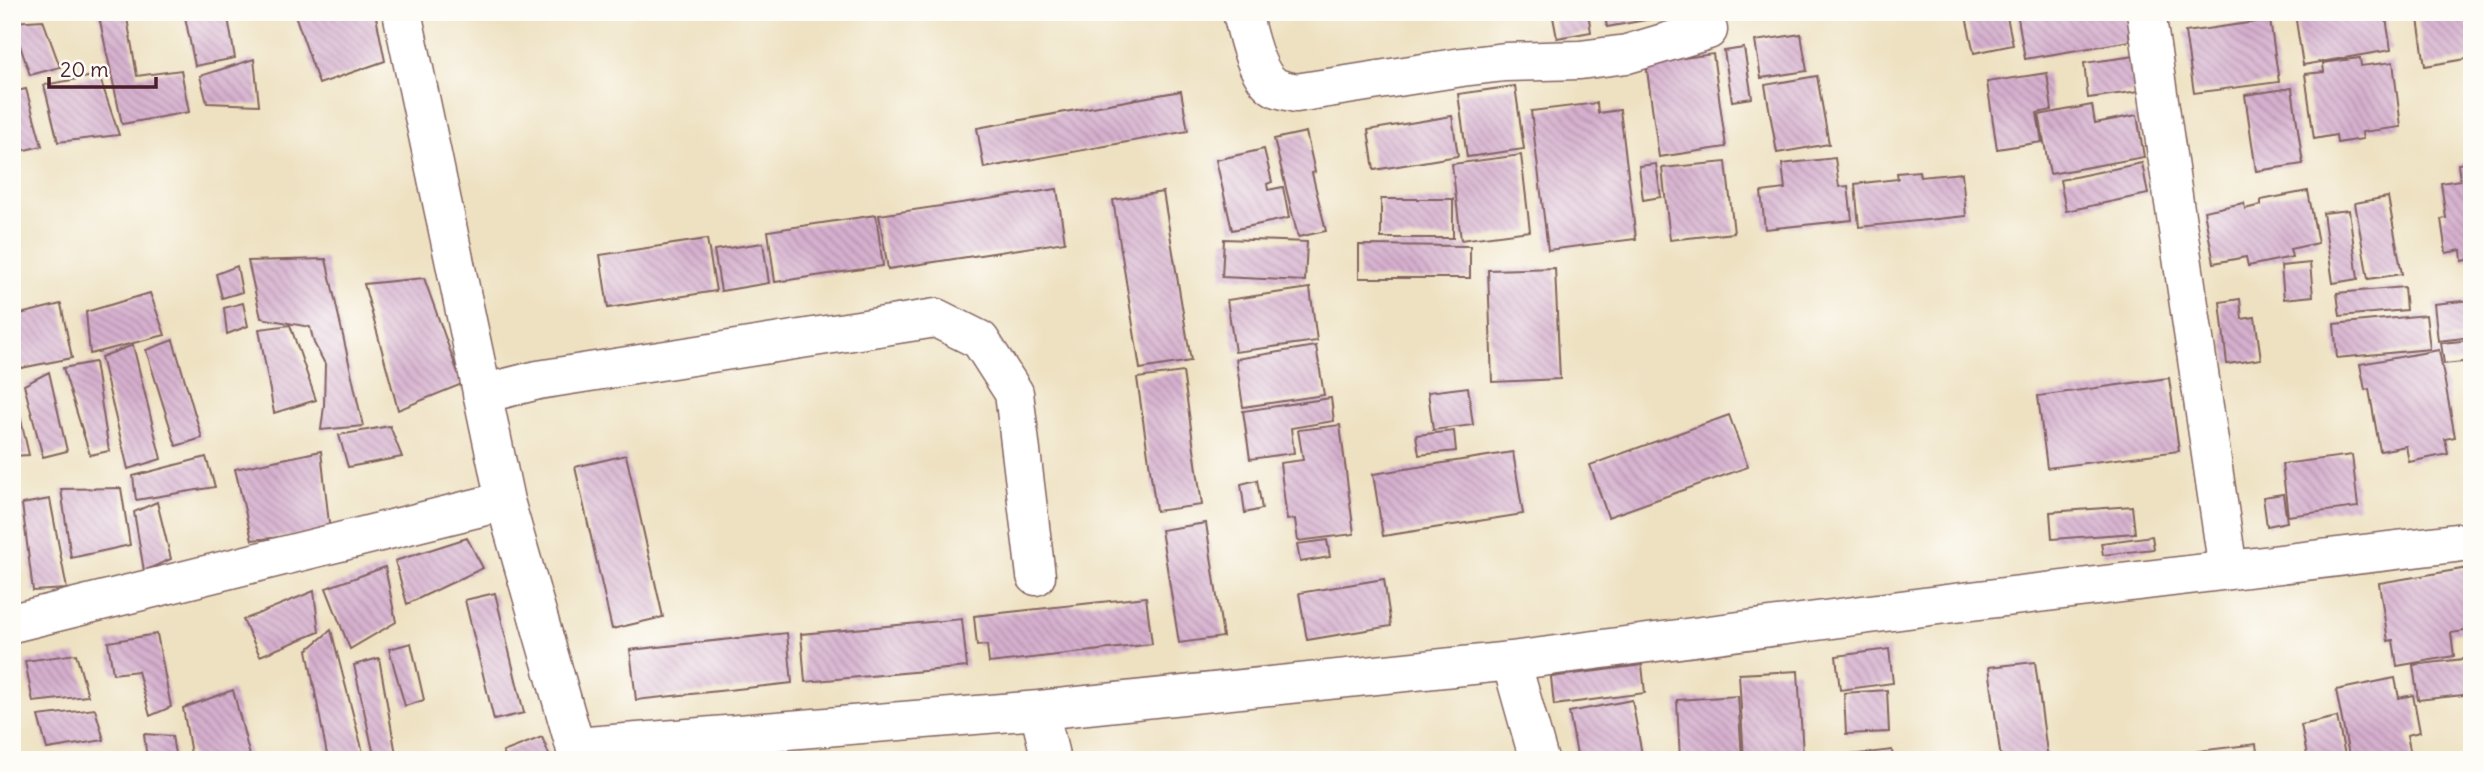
<svg xmlns="http://www.w3.org/2000/svg" width="2484" height="772" font-family="Delius,sans-serif">
<defs>
<pattern id="building-back-hatch" width="6" height="6" patternUnits="userSpaceOnUse" patternTransform="scale(1.75)"><rect width="6" height="6" fill="#d6b0cf"/><path d="M-1 5l2 2M0 0l6 6M5-1l2 2" fill="none" stroke="#b08fa8"/></pattern>
</defs>
<rect width="100%" height="100%" fill="#fdfcf7"/>
<filter id="ink" filterUnits="userSpaceOnUse"><feTurbulence type="fractalNoise" baseFrequency=".0143" numOctaves="2"/><feDisplacementMap in="SourceGraphic" scale="14" xChannelSelector="R" yChannelSelector="G"/><feConvolveMatrix kernelMatrix="1 2 1 2 8 2 1 2 1" color-interpolation-filters="sRGB"/></filter>
<filter id="wash" filterUnits="userSpaceOnUse"><feTurbulence type="fractalNoise" baseFrequency=".00686" numOctaves="4" result="noise"/><feDisplacementMap in="SourceGraphic" scale="28" xChannelSelector="R" yChannelSelector="G"/><feGaussianBlur stdDeviation="1.57" result="paint"/><feColorMatrix in="noise" values="0 0 0 0 0 0 0 0 0 0 0 0 0 0 0 0 0 1.4 0 .05"/><feComposite in="paint" operator="in"/></filter>
<g filter="url(#wash)">
<rect width="100%" height="100%" fill="#eee1c1"/>
<g id="blocks">
<path fill="url(#building-back-hatch)" d="M98,12H126L137,76L181,70L189,112L122,124Z
M184,12H227L235,58L195,66Z
M294,12H375L385,61L319,84Z
M1552,12H1588L1591,32L1557,38Z
M1604,12H1679V14L1607,27Z
M1965,12H2006L2013,45L1974,53Z
M2017,12H2137L2140,32L2129,34L2130,41L2025,59Z
M2306,12H2385L2391,50L2303,65L2295,14Z
M2417,12H2472V58L2425,66Z
M43,20L60,67L30,75L12,22Z
M2270,20L2279,82L2194,93L2185,32Z
M1801,34L1807,71L1761,78L1755,41Z
M1744,48L1752,98L1732,101L1724,51Z
M1713,54L1726,147L1659,157L1646,63Z
M2143,55L2147,90L2088,98L2084,63Z
M2360,58L2361,66L2393,62L2401,127L2362,132L2363,139L2337,143L2336,135L2314,139L2305,74L2324,72L2323,63Z
M254,59L259,105L207,103L200,76Z
M2047,73L2052,110L2037,113L2042,142L1997,149L1987,82Z
M99,75L119,135L58,142L44,85Z
M1817,76L1829,144L1777,153L1765,85Z
M1515,86L1524,149L1467,157L1458,94Z
M2292,88L2303,164L2256,171L2245,95Z
M26,89L42,146L12,153V92Z
M1181,91L1188,131L984,168L977,128Z
M1597,103L1598,113L1620,110L1636,239L1548,250L1531,111Z
M2092,105L2095,123L2137,115L2144,157L2050,174L2039,115Z
M1452,116L1458,156L1374,170L1368,130Z
M1306,132L1315,172L1312,173L1326,231L1298,237L1274,139Z
M1264,149L1272,182L1267,184L1268,190L1283,187L1289,218L1232,230L1216,160Z
M1521,155L1530,231L1461,240L1452,164Z
M1835,158L1839,187L1848,186L1852,220L1765,229L1761,192L1785,189L1782,164Z
M1726,162L1734,233L1670,240L1662,168Z
M2472,162V259L2462,261L2461,250L2446,253L2441,219L2446,218L2441,183L2460,180L2458,164Z
M2142,163L2148,194L2066,211L2060,180Z
M1656,164L1661,197L1643,200L1639,166Z
M1919,171L1920,177L1962,173L1966,216L1859,227L1855,184L1898,179L1897,173Z
M1057,189L1065,242L888,269L879,215Z
M2308,191L2318,243L2290,249L2292,257L2248,266L2246,257L2214,263L2204,211L2244,203L2245,209L2261,205V200Z
M1163,192L1191,361L1140,369L1113,200Z
M2388,197L2402,274L2368,279L2355,203Z
M1381,199H1453V238H1381Z
M2349,210L2358,279L2333,283L2323,213Z
M876,215L883,266L775,282L768,231Z
M707,239L716,291L608,308L600,255Z
M1224,239L1307,242L1305,281L1222,277Z
M763,243L769,283L721,291L714,250Z
M1359,245L1470,246V278H1359Z
M326,259L363,426L321,430L324,406L325,364L314,343L310,327L261,318L248,261Z
M2310,263L2313,296L2284,299L2281,266Z
M237,266L242,292L222,298L216,274Z
M1555,268L1560,379L1492,382L1488,270Z
M424,278L462,384L398,410L364,284Z
M2404,287L2406,310L2340,316L2337,293Z
M1310,288L1317,341L1235,352L1227,300Z
M150,293L165,335L90,354L86,312Z
M2240,299L2242,319L2255,317L2261,359L2227,364L2220,302Z
M2472,300V337L2438,341L2434,304Z
M243,303L248,326L227,334L224,308Z
M61,304L72,358L21,368L12,340V316Z
M2426,315L2430,349L2337,358L2334,324Z
M290,325L316,400L274,413L259,329Z
M173,340L202,438L176,446L146,350Z
M2472,340V361L2444,364L2441,343Z
M133,345L161,459L128,469L101,357Z
M1316,346L1324,395L1243,407L1236,359Z
M2439,350L2455,437L2445,439L2448,454L2409,462L2406,446L2380,451L2369,389L2365,390L2360,364Z
M95,362L109,451L90,455L63,368Z
M49,372L67,451L43,457L24,385Z
M1183,372L1202,505L1156,511L1137,378Z
M2169,378L2179,451L2047,468L2038,396Z
M12,385H13L29,455L12,456Z
M1468,387L1473,425L1433,430L1428,392Z
M1331,398L1334,421L1291,428L1294,453L1250,459L1243,411Z
M1729,415L1748,467L1608,517L1590,465Z
M1340,425L1354,534L1298,541L1295,519L1287,520L1280,463L1303,460L1298,430Z
M390,426L402,457L348,467L339,435Z
M1454,431L1456,451L1419,455L1416,435Z
M321,451L330,532L252,540L235,469Z
M1513,452L1523,514L1383,536L1373,474Z
M626,455L663,617L612,629L575,467Z
M2352,455L2358,507L2288,516L2282,464Z
M206,457L215,487L136,500L133,476Z
M1257,480L1262,509L1245,513L1241,484Z
M121,488L130,545L71,558L61,489Z
M2283,494L2287,522L2267,526L2263,497Z
M50,499L67,589L33,591L22,504Z
M157,502L171,559L144,571L134,512Z
M2132,506L2135,533L2052,539L2050,512Z
M1206,523L1223,637L1179,643L1161,530Z
M2152,536L2154,549L2103,555L2101,543Z
M467,538L483,568L407,604L395,561Z
M1327,540L1330,557L1300,562L1297,544Z
M385,567L396,622L350,649L326,588Z
M2468,568L2472,589V630L2451,633L2454,656L2397,666L2393,640L2388,641L2379,583Z
M1384,579L1391,626L1307,640L1299,593Z
M314,591L319,632L260,656L243,620Z
M495,593L524,713L494,720L465,600Z
M1146,597L1152,644L989,663L987,645L977,646L974,616Z
M962,619L967,667L805,682L801,634Z
M331,630L365,760H328L307,650Z
M787,633L792,683L636,700L630,650Z
M157,634L171,707L150,716L138,671L113,674L108,642Z
M411,643L424,700L405,706L389,649Z
M1889,649L1893,683L1840,690L1836,656Z
M76,654L88,696L33,702L25,661Z
M379,658L397,760H375L354,665Z
M2472,658V694L2418,700L2413,665Z
M2035,662L2048,760H2001L1989,667Z
M1642,665L1645,693L1554,705L1551,677Z
M1798,671L1803,755L1771,757V760H1744L1739,674Z
M2395,678L2399,698L2413,695L2420,732L2407,735L2412,760H2350L2336,690Z
M233,690L251,760H192L183,708Z
M1887,690L1889,732L1846,734L1844,693Z
M1738,696L1742,760H1680L1677,700Z
M1632,700L1643,760H1578L1569,712Z
M95,709L104,740L47,749L38,716Z
M2337,717L2346,760H2308L2301,725Z
M144,734L172,736L176,760H147Z
M542,737L551,760H506L503,752Z
M2256,744L2258,760H2199L2198,751Z
M1892,750L1893,760H1825V758Z"/>
</g>
</g>
<g filter="url(#ink)">
<use href="#blocks" fill-opacity="0" stroke="#836360" stroke-width="2"/>
<g fill="none" stroke-linecap="round" stroke-linejoin="round">
<g stroke="#836360" stroke-width="41">
<path id="minor" d="M402,12L505,501L579,760
M1242,12C1247,33 1255,75 1275,87C1281,90 1289,91 1296,93L1462,67L1505,62L1580,60L1627,54L1708,30
M2146,12L2228,570
M482,394L538,380L936,318L980,340L1014,393L1036,576
M12,623L505,501
M1511,661L1539,760
M1039,710L1051,760
M575,747L1039,710L1511,661L1946,604L2472,541"/>
</g>
<use href="#minor" stroke="#fff" stroke-width="38"/>
</g>
</g>
<rect width="2484" height="772" fill="none" stroke="#fdfcf7" stroke-width="42"/>
<path d="M49 77v10h107v-10" fill="none" stroke="#4a1f2b" stroke-width="3.5"/>
<text x="60" y="77" font-size="21" fill="#4a1f2b" stroke="#fdfcf7" stroke-width="5" paint-order="stroke">20 m</text>
</svg>
